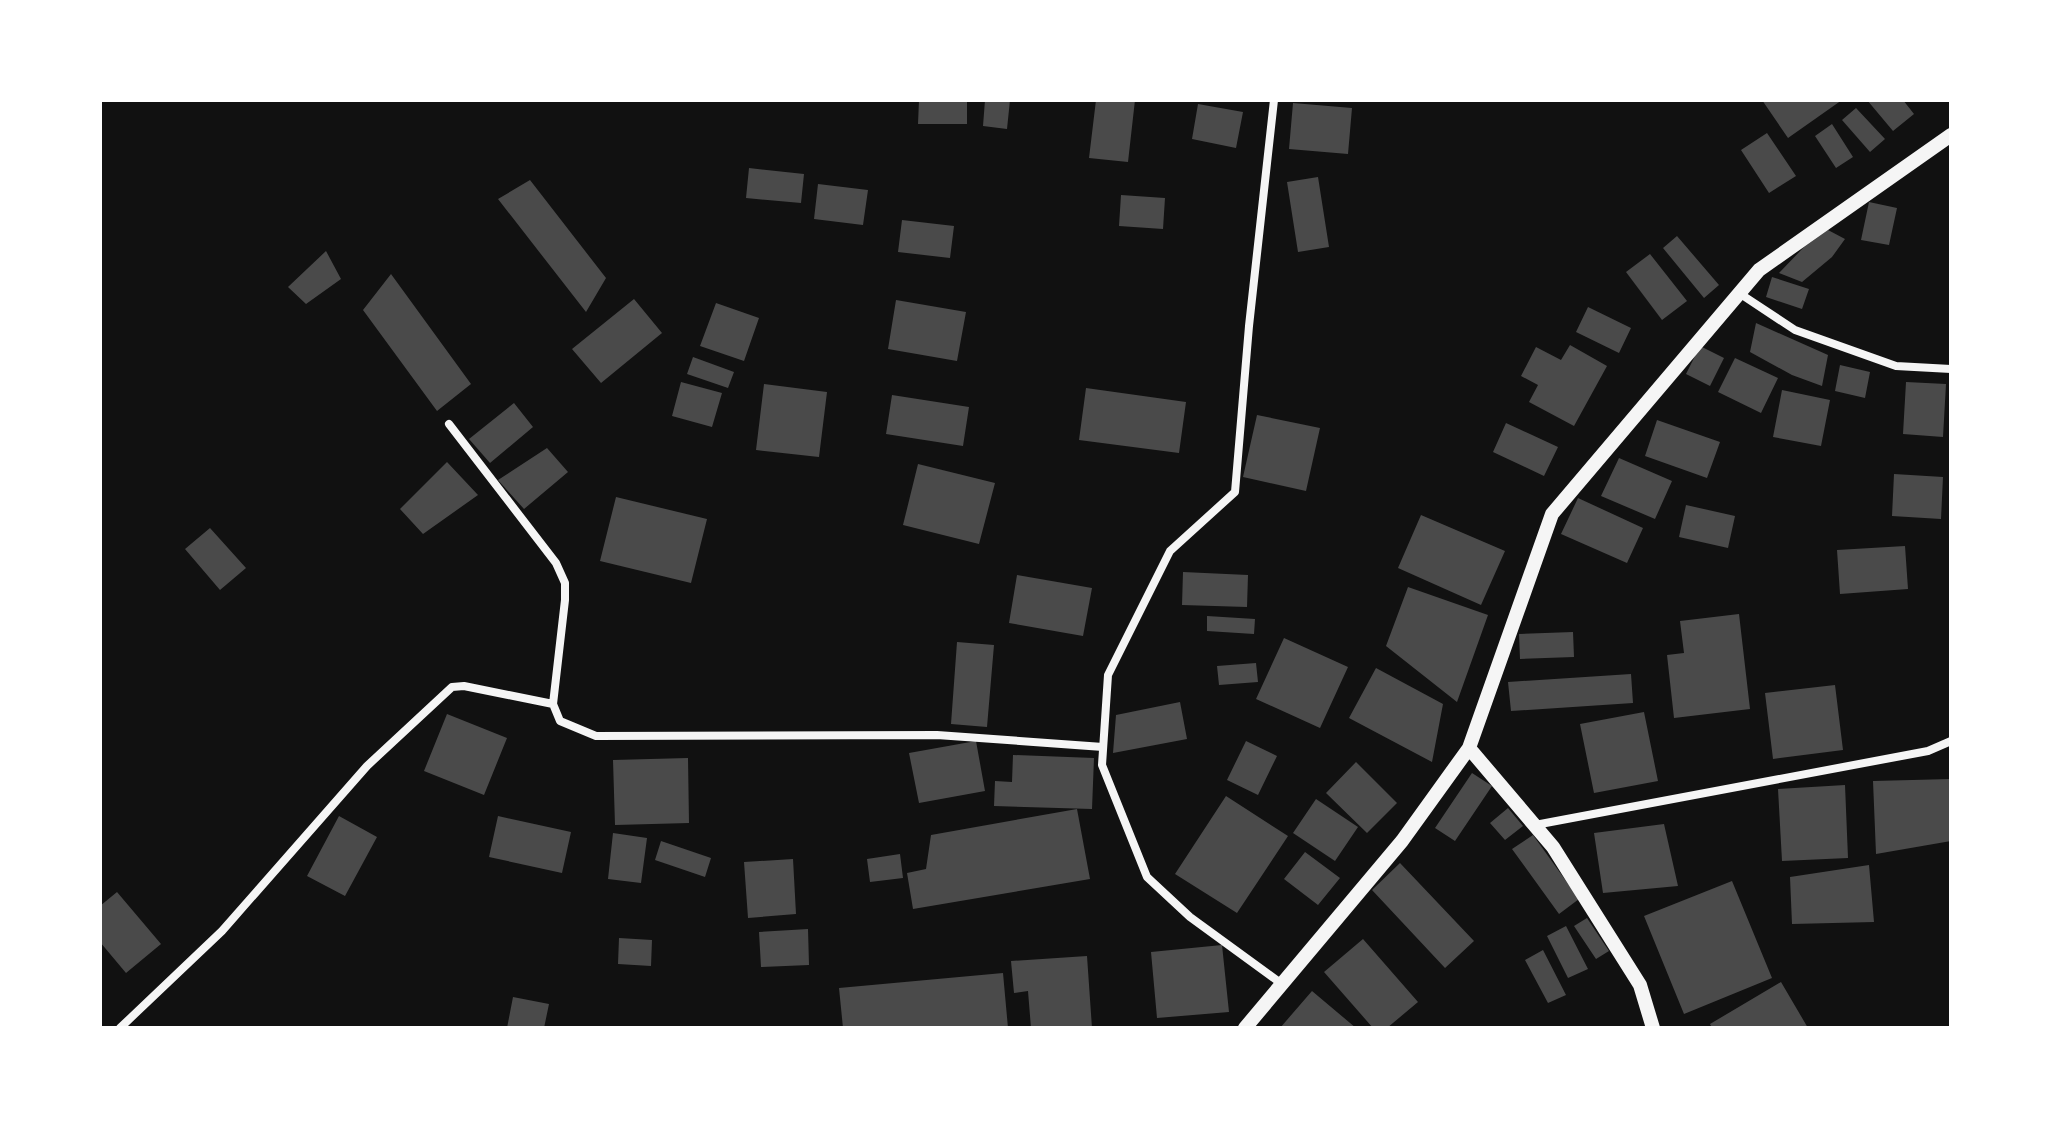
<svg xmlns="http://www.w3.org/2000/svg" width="2051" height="1128" font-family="Quicksand,sans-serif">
<rect width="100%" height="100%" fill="#111"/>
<path fill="#4a4a4a" d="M919,100H967V124H918Z
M985,100H1010L1007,129L983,126Z
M1096,100H1135L1128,162L1089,158Z
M1762,100H1842L1788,138Z
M1867,100H1903L1914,114L1893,131Z
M1293,103L1352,108L1348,154L1289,149Z
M1198,104L1243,112L1236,148L1192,139Z
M1856,108L1885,139L1870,152L1842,120Z
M1832,124L1853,157L1836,168L1815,136Z
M1767,133L1796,176L1769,193L1741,150Z
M749,168L804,174L801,203L746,198Z
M1318,177L1329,247L1298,252L1287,182Z
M530,180L606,278L586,312L498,199Z
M818,184L868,190L863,225L814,219Z
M1121,195L1165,198L1163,229L1119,226Z
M1869,202L1897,208L1889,245L1861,240Z
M902,220L954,226L950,258L898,252Z
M1828,230L1845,239L1832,257L1802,282L1779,273L1804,247Z
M1677,236L1719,285L1704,298L1663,248Z
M326,251L341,279L306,304L288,287Z
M1650,254L1687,301L1662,320L1626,272Z
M391,274L471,384L437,411L363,310Z
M1772,277L1809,289L1802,309L1766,297Z
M634,299L662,333L601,383L572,349Z
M896,300L966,312L957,361L888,349Z
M716,303L759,318L744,361L700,346Z
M1588,307L1631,328L1619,353L1576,332Z
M1756,323L1828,355L1822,386L1792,375L1750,352Z
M1570,345L1607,366L1574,426L1529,402L1538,385L1521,376L1536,347L1561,360Z
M1700,346L1724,358L1710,386L1686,374Z
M693,357L734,372L728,388L687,374Z
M1735,358L1778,378L1761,413L1718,392Z
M1840,365L1870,372L1865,398L1835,391Z
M681,382L722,393L712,427L672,416Z
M1906,382L1946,384L1943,437L1903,434Z
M764,384L827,392L819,457L756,450Z
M1086,388L1186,402L1179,453L1079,440Z
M1782,390L1830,400L1821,446L1773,437Z
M892,395L969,407L963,446L886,434Z
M514,403L533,427L490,463L469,439Z
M1257,415L1320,428L1306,491L1243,477Z
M1657,420L1720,442L1707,478L1645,456Z
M1506,423L1558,447L1544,476L1493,452Z
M547,448L568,472L524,509L498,480Z
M1619,458L1672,481L1655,519L1601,496Z
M447,462L478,495L423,534L400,509Z
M918,464L995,483L979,544L903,525Z
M1894,474L1943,477L1941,519L1892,516Z
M616,497L707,519L691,583L600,561Z
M1578,498L1643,528L1627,563L1561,534Z
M1686,505L1735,516L1728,548L1679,537Z
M1421,515L1505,551L1481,605L1398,568Z
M210,528L246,568L220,590L185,549Z
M1905,546L1908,589L1840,594L1837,550Z
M1183,572L1248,575L1247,607L1182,605Z
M1017,575L1092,588L1083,636L1009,623Z
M1408,587L1488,615L1457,702L1386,646Z
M1739,614L1750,709L1674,718L1667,655L1684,653L1680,621Z
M1207,616L1255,619L1254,634L1207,631Z
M1573,632L1574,657L1520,659L1519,634Z
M1284,638L1348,667L1320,728L1256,699Z
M957,642L994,645L987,727L951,724Z
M1256,663L1258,682L1219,685L1217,666Z
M1376,668L1443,704L1432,762L1349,718Z
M1631,674L1633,703L1511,711L1508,682Z
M1835,685L1843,750L1773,759L1765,693Z
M1180,702L1187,739L1113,753L1116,715Z
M1644,712L1658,781L1594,793L1580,724Z
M447,714L507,738L484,795L424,771Z
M976,741L985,791L919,803L909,753Z
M1246,741L1277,756L1258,795L1227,780Z
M1013,755L1094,758L1092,809L994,806L995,781L1012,782Z
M688,758L689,823L615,825L613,760Z
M1356,762L1397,803L1367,833L1326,793Z
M1472,773L1492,786L1455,841L1435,828Z
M1951,779V841L1876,854L1873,781Z
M1845,785L1848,858L1782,861L1778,789Z
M1226,796L1288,836L1237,913L1175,874Z
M1316,799L1358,827L1335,861L1293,833Z
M1508,808L1523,826L1505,840L1490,823Z
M1077,809L1090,879L913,909L907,873L926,869L931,835Z
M339,816L377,837L345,896L307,876Z
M498,816L571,832L562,873L489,857Z
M1664,824L1678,886L1603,893L1594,833Z
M613,833L647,838L641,883L608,879Z
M1533,835L1579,899L1559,914L1512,849Z
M661,841L711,858L705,877L655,860Z
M1305,852L1340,878L1318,905L1284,879Z
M900,854L903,878L870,882L867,859Z
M793,859L796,914L748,918L744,862Z
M1400,863L1474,941L1445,968L1372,890Z
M1869,865L1874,922L1792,924L1790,877Z
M1732,881L1772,978L1684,1014L1644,916Z
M117,892L161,944L126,973L100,942V906Z
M1587,918L1609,951L1596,959L1574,926Z
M1566,926L1588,969L1568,978L1547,936Z
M808,929L809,965L761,967L759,932Z
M619,938L652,940L651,966L618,964Z
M1363,939L1418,1002L1387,1028H1373L1324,972Z
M1222,945L1229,1012L1157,1018L1151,952Z
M1543,950L1566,995L1548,1003L1525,960Z
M1087,956L1092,1028H1031L1028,991L1014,993L1011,961Z
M1003,973L1008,1028H843L839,988Z
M1781,982L1808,1028H1712L1710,1024Z
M1312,991L1356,1028H1280Z
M513,997L549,1004L544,1028H507Z"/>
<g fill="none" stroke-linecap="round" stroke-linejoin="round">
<path stroke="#f5f5f5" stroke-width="8" d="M1274,100L1249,326L1235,492L1170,551L1108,675L1102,765L1147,877L1190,917L1282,984
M1739,293L1795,330L1896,366L1951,369
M449,424L556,563L565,583V600L553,704L560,721L596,736L937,735L1103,747
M1535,825L1928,751L1951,741
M120,1028L222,931L367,766L452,687L464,686L553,704"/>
<path stroke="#f5f5f5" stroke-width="14" d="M1469,748L1553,847L1640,985L1653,1028
M1245,1028L1402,841L1469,748L1552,514L1759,270L1951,135"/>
</g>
<rect width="2051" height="1128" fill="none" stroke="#ffffff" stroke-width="204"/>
</svg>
